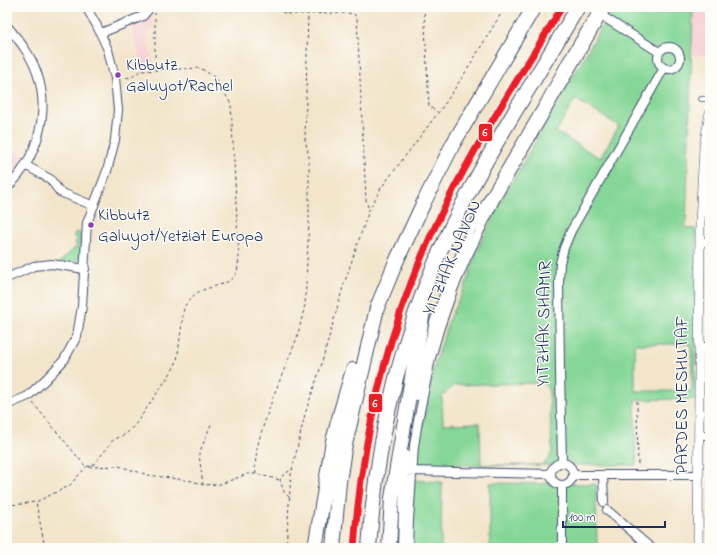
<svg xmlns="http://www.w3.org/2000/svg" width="717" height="555" font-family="'Indie Flower',sans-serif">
<rect width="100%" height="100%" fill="#fdfcf7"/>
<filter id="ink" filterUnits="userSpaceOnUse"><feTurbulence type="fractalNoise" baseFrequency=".025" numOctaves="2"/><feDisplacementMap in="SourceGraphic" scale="8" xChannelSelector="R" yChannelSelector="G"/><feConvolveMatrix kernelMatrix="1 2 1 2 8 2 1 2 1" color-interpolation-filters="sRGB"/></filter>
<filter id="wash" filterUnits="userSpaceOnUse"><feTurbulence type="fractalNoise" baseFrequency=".012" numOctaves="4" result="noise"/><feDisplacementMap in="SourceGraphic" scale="16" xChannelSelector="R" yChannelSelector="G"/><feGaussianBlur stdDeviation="0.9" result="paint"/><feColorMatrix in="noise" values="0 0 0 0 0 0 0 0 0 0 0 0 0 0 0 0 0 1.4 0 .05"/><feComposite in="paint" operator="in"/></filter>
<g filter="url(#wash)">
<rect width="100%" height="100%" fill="#f2e5ca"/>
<path fill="#f7cfd3" d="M693,7H710V73L706,55H692Z
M153,16V31L146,34L153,62L143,65L130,26Z
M7,148L26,157L20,168L7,184Z"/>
<path fill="#86d797" stroke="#50837a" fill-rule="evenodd" d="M613,7H693L686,228L696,229L695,399L635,400L636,465H416L433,370L450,317L465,287L480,244L501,201ZM575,99L619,126L600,158L556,132ZM635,344H691L692,391H635ZM543,383L547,387L549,392L552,451L549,459L541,465L481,466L480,423L443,424L442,396L455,385Z
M77,231L81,235L80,258L73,263L60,262L77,246L75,242L78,240L73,235Z
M414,480L442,482L441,548H409Z
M490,483L596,484L597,548H490Z"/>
</g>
<g filter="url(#ink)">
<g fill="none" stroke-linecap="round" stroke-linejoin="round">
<g stroke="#3b4a6e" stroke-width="5.5">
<path id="service" d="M701,99H710"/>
</g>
<g stroke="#3b4a6e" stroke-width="10">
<path id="minor" d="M602,16L659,52
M7,26C19,40 31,55 37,73C51,113 37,159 7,188
M101,33L143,16L148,10L149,7
M658 58a11 11 0 1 1 22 0a11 11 0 1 1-22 0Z
M25,165L50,179L60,192L94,206
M700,242H710
M7,278L34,266L52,264L85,269
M700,347H710
M416,396L434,322L453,271L471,230L491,194L545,102L567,61L600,7
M7,405L28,396L46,379L64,360L77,336L82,306L87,223L107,171L115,140L118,110L115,78L108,50L97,26L86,7
M699,435H710
M551 474a11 11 0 1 1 22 0a11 11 0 1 1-22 0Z
M562,463L560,372L559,282L560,263L564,248L571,231L664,68
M408,471L551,474
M573,475H698
M603,476L604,502
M607,510L651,548
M402,548L404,471L406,455
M408,548L409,520L414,446L418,421L431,358L440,327L453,290L467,257L495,200L607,7
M562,548V486"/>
</g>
<g stroke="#3b4a6e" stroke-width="10">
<path id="tertiary" d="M698,548L700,223L704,147L710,112"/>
</g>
<g stroke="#3b4a6e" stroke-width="16">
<path id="motorway" d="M315,548L333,441L341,411L353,370
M333,548L339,482L344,449L377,308L395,264L424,202L453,144L534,7
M369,548C376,446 399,343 441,249C479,165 531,86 578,7
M389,548L392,498L423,311"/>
</g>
<path stroke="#3b4a6e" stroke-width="1" stroke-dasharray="3 3" stroke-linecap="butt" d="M279,7L282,12L287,14L347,13L354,14L357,18L366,200L369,210
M424,7L429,106L437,112
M287,14L289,7
M655,59L656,65
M155,69V13
M637,401L638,467
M33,403L86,467L93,465L109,446L111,442L115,439L126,434L131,429L138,421L172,371L177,361L184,307C188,302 192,296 197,293C209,285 230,287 237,272C238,268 238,263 239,259L231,104L216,78L200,68L140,71L132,77L123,78
M89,467L119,466L148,475L193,481L203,485L221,484L247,474H256L280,480
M256,474L255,466L257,448L261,433L273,397L297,338L305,305L309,220V157L305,139L308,13
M203,485L199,454L212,422
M289,497L284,492L280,480L282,476L292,469
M7,505L22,504L35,502
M7,523L11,506
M45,548L36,502L69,486L86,467
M286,548L291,475L305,414L321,366L343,287L369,210L381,188L444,105L465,73L505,7"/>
<use href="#service" stroke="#fff" stroke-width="4"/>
<use href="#minor" stroke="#fff" stroke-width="8"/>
<use href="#tertiary" stroke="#fff" stroke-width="9"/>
<use href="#motorway" stroke="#fff" stroke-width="14"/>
<g stroke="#fdfcf7" stroke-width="10">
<path id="rail-1" d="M354,548C362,431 391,313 444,208C479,138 522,73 562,7"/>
</g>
<use href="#rail-1" stroke="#ed1d26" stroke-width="7"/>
</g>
</g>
<g fill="#8e44ad" stroke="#fdfcf7" stroke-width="1.5">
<circle cx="118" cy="75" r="3.5"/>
<circle cx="91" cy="225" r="3.5"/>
</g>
<g text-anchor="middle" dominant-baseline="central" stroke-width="3" stroke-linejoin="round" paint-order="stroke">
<g font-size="17" fill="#1b2f5e" stroke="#fdfcf7" text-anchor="start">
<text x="126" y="65">Kibbutz<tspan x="126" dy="21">Galuyot/Rachel</tspan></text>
<text x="98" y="215">Kibbutz<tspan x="98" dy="21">Galuyot/Yetziat Europa</tspan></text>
</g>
<g font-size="18" fill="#1b2f5e" stroke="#fdfcf7">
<text transform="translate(453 258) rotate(-67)">YITZHAK NAVON</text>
<text transform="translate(545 324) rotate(-89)">YITZHAK SHAMIR</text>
<text transform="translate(683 395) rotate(-90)">PARDES MESHUTAF</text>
</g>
</g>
<g stroke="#fdfcf7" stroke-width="1.5">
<rect x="478" y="123" width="15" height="19" rx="4" fill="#ed1d26"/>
<rect x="368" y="393" width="15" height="20" rx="4" fill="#ed1d26"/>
</g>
<g font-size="11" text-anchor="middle" font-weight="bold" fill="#fff">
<text x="485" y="136">6</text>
<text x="375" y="407">6</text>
</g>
<rect width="717" height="555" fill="none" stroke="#fdfcf7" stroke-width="24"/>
<path d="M563 521v6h102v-6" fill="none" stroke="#1b2f5e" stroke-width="2"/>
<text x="569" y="521" font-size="12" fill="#1b2f5e" stroke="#fdfcf7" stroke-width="3" paint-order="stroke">100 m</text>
</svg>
